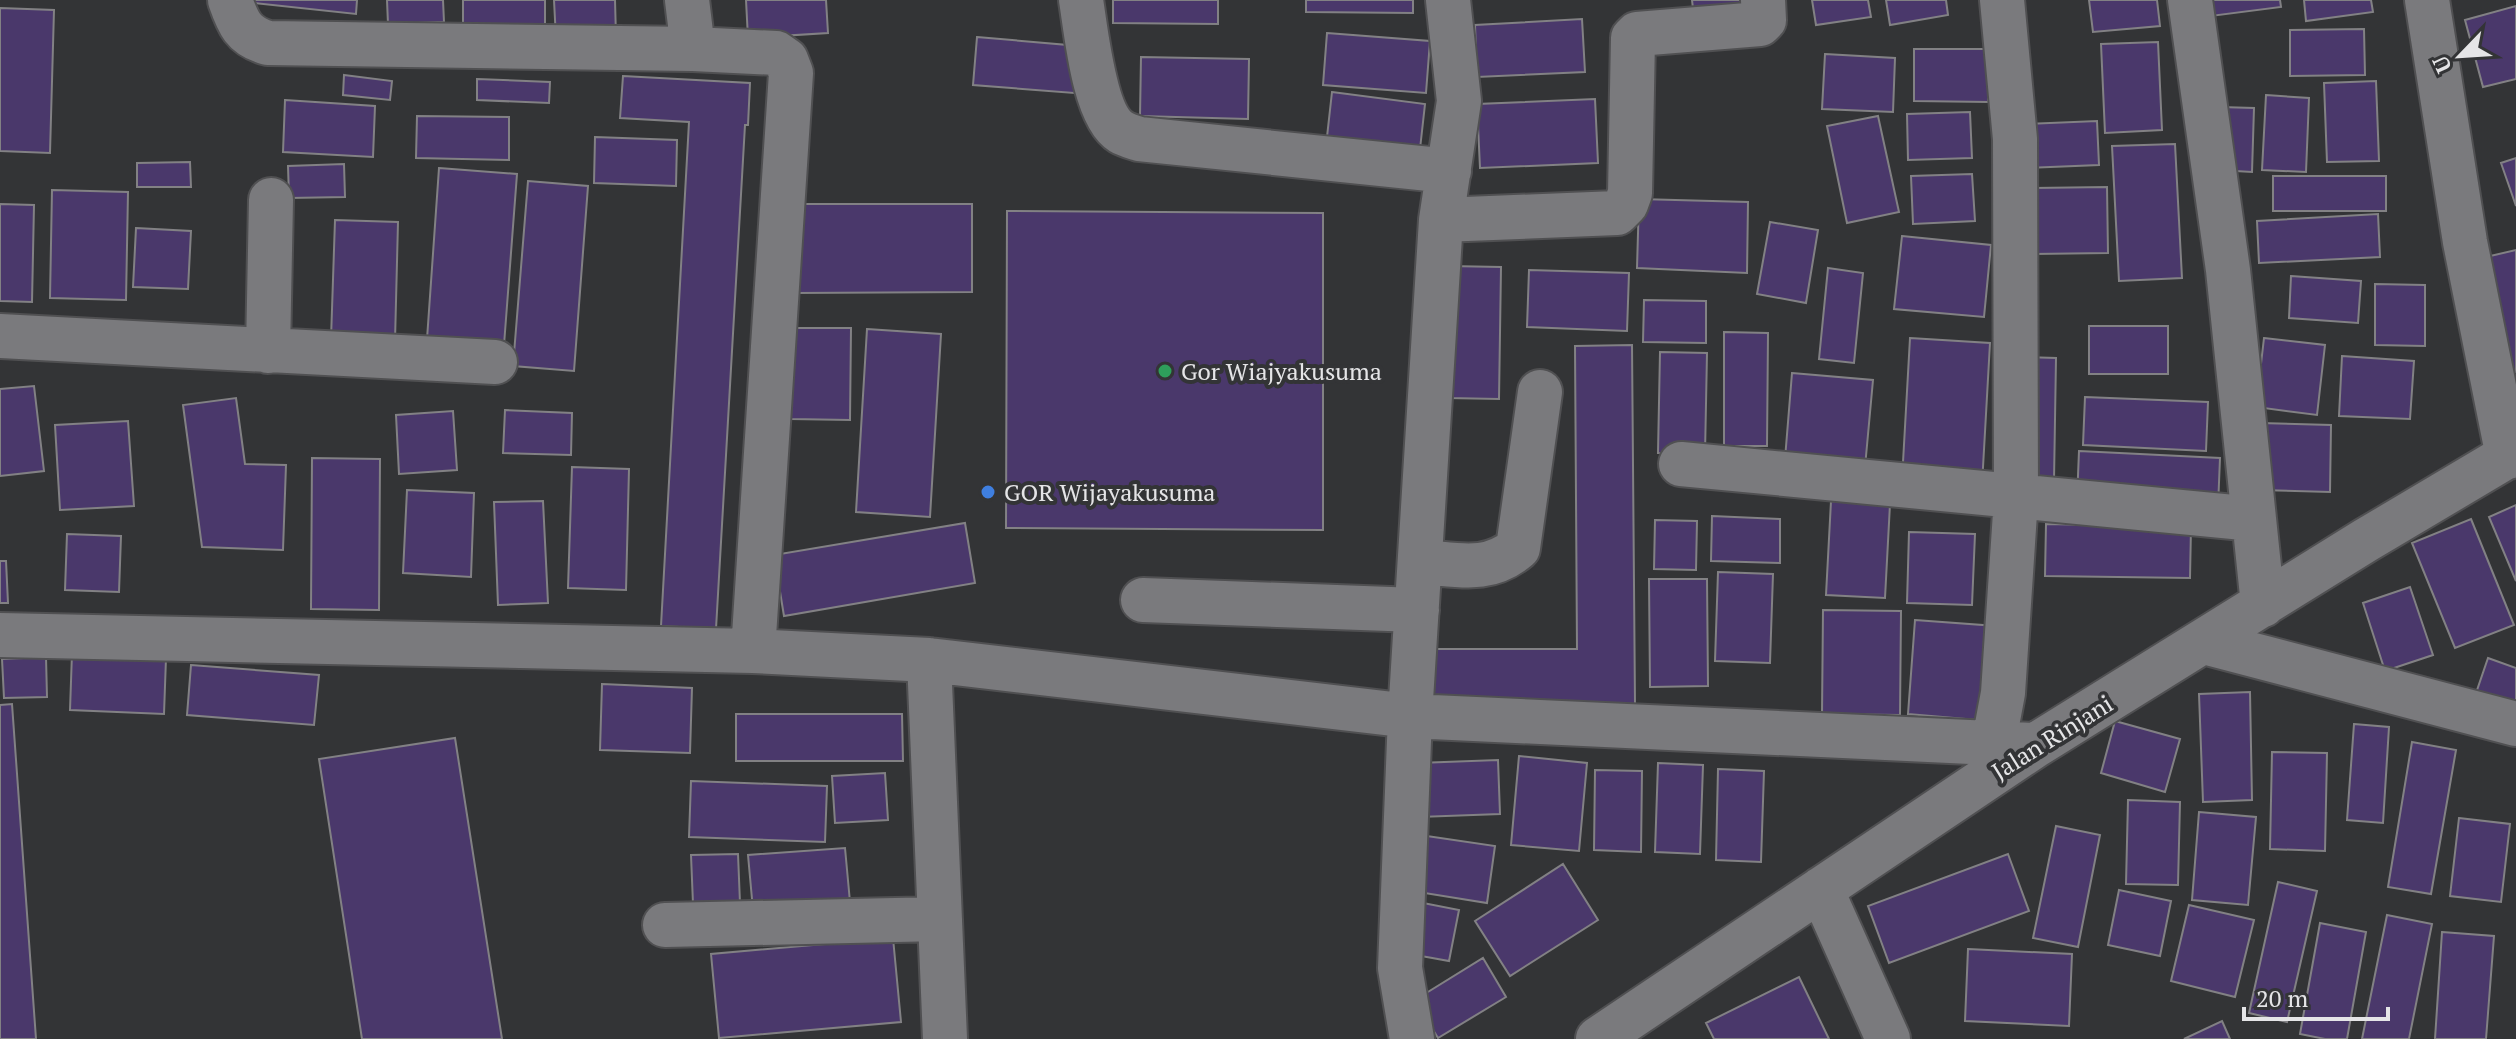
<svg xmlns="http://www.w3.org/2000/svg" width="2516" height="1039" font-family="'PT Serif',serif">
<rect width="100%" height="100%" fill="#333436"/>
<path fill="#4a386b" stroke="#828184" stroke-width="2" d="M245,0H357L356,14L245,2Z
M387,0H443L444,22L388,24Z
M463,0H545V40L463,39Z
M554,0H615L616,37L556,39Z
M746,0H826L828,33L748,38Z
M1113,0H1218V24L1113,23Z
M1306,0H1413V13L1306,12Z
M1692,0H1752L1695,26Z
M1812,0H1868L1871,17L1816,25Z
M1886,0H1946L1948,15L1890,25Z
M2089,0H2157L2160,26L2093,32Z
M2208,0H2280L2281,7L2211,16Z
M2304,0H2371L2373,12L2306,21Z
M2516,6V79L2483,87L2465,20Z
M0,8L54,10L50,153L0,151Z
M1582,19L1585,72L1477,77L1475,25Z
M2364,29L2365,75L2290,76V30Z
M1327,33L1430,41L1426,93L1323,85Z
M977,37L1079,46L1074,93L973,85Z
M2158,42L2162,130L2105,133L2101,44Z
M1914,49H1988V102L1914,101Z
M1825,54L1895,58L1893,112L1822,109Z
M1141,57L1249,59L1248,119L1140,116Z
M344,75L392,81L390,100L343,95Z
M623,76L750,83L748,125H745L716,629L661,626L689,122L620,118Z
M477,79L550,82L549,103L477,100Z
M2376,81L2379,161L2327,162L2324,83Z
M1332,92L1425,104L1419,158L1326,146Z
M2266,95L2309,98L2306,172L2262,170Z
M1595,99L1598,163L1480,168L1477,104Z
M285,100L375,106L373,157L283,152Z
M2220,107L2254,108L2252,172L2218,170Z
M1970,112L1972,158L1908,160L1907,114Z
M417,116L509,117V160L416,158Z
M1878,116L1899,212L1847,223L1827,126Z
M2097,121L2099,165L2029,168L2027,124Z
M595,137L677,140L676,186L594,183Z
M2175,144L2182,278L2119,281L2112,146Z
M2516,158V206L2501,163Z
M190,162L191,187H137V163Z
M344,164L345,197L289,198L288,166Z
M439,168L517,174L504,345L427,339Z
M1972,174L1975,221L1913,224L1911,176Z
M2273,176H2386V211H2273Z
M528,181L588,186L574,371L513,366Z
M2107,187L2108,253L2029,254L2028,188Z
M52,190L128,192L126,300L50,298Z
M1639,199L1748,202L1747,273L1637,268Z
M0,204L34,205L32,302L0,301Z
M794,204H972V292L795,293Z
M1007,211L1323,213V530L1006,528Z
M2378,214L2380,257L2259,263L2257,221Z
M335,220L398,222L395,341L331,339Z
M1770,222L1818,230L1806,303L1757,294Z
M136,228L191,231L188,289L133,287Z
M1902,236L1991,245L1984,317L1894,309Z
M2516,250V372L2499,376L2473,260Z
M1449,266L1501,267L1499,399L1448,398Z
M1828,268L1863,273L1854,363L1819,359Z
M1529,270L1629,273L1627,331L1527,327Z
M2291,276L2361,281L2358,323L2289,318Z
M2375,284L2425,285V346L2375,345Z
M1644,300L1706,301V343L1643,342Z
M2089,326H2168V374H2089Z
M792,328H851L850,420L791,419Z
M867,329L941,334L930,517L856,512Z
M1724,332L1768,333L1767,446H1724Z
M1910,338L1990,343L1982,485L1902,480Z
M2264,338L2325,345L2317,415L2256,407Z
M1632,345L1635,704L1434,706V649H1577L1575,346Z
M1660,352L1707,353L1705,454L1658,453Z
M2342,356L2414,361L2410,419L2339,416Z
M2023,357L2056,358L2054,481H2022Z
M1792,373L1873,380L1865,467L1785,459Z
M34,386L44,471L0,476V389Z
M2085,397L2208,402L2206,451L2083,445Z
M236,398L245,464L286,465L283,550L202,547L183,405Z
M505,410L572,413L571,455L503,453Z
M453,411L457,470L399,474L396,415Z
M128,421L134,506L60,510L55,425Z
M2260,423L2331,425L2330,492L2259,490Z
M2079,451L2220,458L2218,507L2077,500Z
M312,458L380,459L379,610L311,609Z
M572,467L629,469L626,590L568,588Z
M407,490L474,493L471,577L403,573Z
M543,501L548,603L498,605L494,502Z
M1831,501L1890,504L1885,598L1826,595Z
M2516,505V581L2489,517Z
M1712,516L1780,519V563L1711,561Z
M2471,519L2514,625L2455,648L2412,543Z
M1655,520L1697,521L1696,570L1654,569Z
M965,523L975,583L784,616L774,555Z
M2046,524L2191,527L2190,578L2045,576Z
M1909,532L1975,534L1972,605L1907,603Z
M67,534L121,536L119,592L65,590Z
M0,561H6L8,603H0Z
M1718,572L1773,574L1770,663L1715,661Z
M1649,579H1707L1708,686L1650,687Z
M2410,587L2433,655L2385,671L2363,603Z
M1823,610L1901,611L1900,715L1822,714Z
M1915,620L1996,626L1989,721L1908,714Z
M72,653L166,658L164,714L70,710Z
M46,657L47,697L4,698L2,659Z
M2488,658L2516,668V714L2474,699Z
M191,665L319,675L314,725L187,715Z
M602,684L692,688L690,753L600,750Z
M2250,692L2252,800L2203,802L2199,694Z
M12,704L36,1039H0V705Z
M736,714H902L903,761H736Z
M2115,721L2180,739L2165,792L2101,773Z
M2354,724L2389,727L2383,823L2347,820Z
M455,738L502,1039H362L319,759Z
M2412,742L2456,750L2431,894L2388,887Z
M2272,752L2327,753L2325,851L2270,849Z
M1519,756L1587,763L1579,851L1511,845Z
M1498,760L1500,814L1419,817L1418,763Z
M1658,763L1703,765L1700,854L1655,852Z
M1718,769L1764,771L1761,862L1716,860Z
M1595,770L1642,771L1641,852L1594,850Z
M885,773L888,820L835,823L832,776Z
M691,781L827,786L825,842L689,837Z
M2128,800L2180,802L2178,885L2126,884Z
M2199,812L2256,817L2248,905L2192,900Z
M2459,818L2510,824L2501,902L2450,896Z
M2056,826L2100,835L2078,947L2033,938Z
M1420,835L1495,846L1487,903L1412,891Z
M845,848L850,902L753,910L748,855Z
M738,854L740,903L693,904L691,855Z
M2008,854L2029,911L1889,963L1868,906Z
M1563,864L1598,920L1510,976L1475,921Z
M2278,882L2317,891L2287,1022L2249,1013Z
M2119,890L2171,901L2160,956L2108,945Z
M1418,902L1459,910L1449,961L1410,954Z
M2189,905L2254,920L2235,997L2171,981Z
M2387,915L2432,924L2409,1039H2362Z
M2320,923L2366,932L2347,1039H2325L2300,1034Z
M2442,932L2494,936L2486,1039H2435Z
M893,938L901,1022L719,1038L711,954Z
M1968,949L2072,954L2069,1026L1965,1021Z
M1483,958L1506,997L1438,1038L1415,1000Z
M1799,977L1829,1039H1714L1706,1023Z
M2222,1021L2230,1039H2184Z"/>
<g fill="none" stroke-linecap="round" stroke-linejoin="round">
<g stroke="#505052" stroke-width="48">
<path id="minor" d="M230,0C238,23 243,36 268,43L693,49
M687,0L693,49L776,53L786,60L791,73L753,651
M1081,0C1086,30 1094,116 1121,132C1126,135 1133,137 1139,139L1449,171
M2190,0L2228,270L2263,605
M2427,0L2465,242L2508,457
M1441,220L1617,213L1626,204L1630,193L1633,38L1637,34L1760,24L1764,20L1763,0
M0,336L495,362
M268,351L271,200
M1681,464L2254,519
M1420,562C1457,564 1487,574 1518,548L1540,392
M1143,600L1417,610
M0,635L753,651L929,660L1410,716L2036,745
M2204,642L2516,724
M929,660L945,1039
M1994,741L2003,693L2016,498L2015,139L2002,0
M1821,889L1888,1039
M665,925L940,919
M1412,1039L1400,968L1410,716L1441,220L1459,101L1448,0
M1598,1039L2036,745L2366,540L2516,451"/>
</g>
<use href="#minor" stroke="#7a7a7d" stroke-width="44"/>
</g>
<circle fill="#2e9e5b" stroke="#333436" stroke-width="3" cx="1165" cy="371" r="8"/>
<circle fill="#3f7fe0" stroke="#333436" stroke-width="3" cx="988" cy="492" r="8"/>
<g text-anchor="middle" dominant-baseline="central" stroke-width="8" stroke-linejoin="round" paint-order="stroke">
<g font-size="24" fill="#e5e5e7" stroke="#333436" text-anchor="start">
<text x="1181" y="371">Gor Wiajyakusuma</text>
<text x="1004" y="492">GOR Wijayakusuma</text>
</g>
<g font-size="24" fill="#e5e5e7" stroke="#333436">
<text transform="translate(2052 737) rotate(-32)">Jalan Rinjani</text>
</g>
</g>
<g transform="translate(2460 56) rotate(245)" stroke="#333436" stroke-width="6" paint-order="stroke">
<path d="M0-6L14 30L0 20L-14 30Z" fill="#e5e5e7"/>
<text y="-12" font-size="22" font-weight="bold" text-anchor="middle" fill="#e5e5e7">U</text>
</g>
<path d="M2244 1007v12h144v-12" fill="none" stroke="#e5e5e7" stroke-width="4"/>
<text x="2256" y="1007" font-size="24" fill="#e5e5e7" stroke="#333436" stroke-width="6" paint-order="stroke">20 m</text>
</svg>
